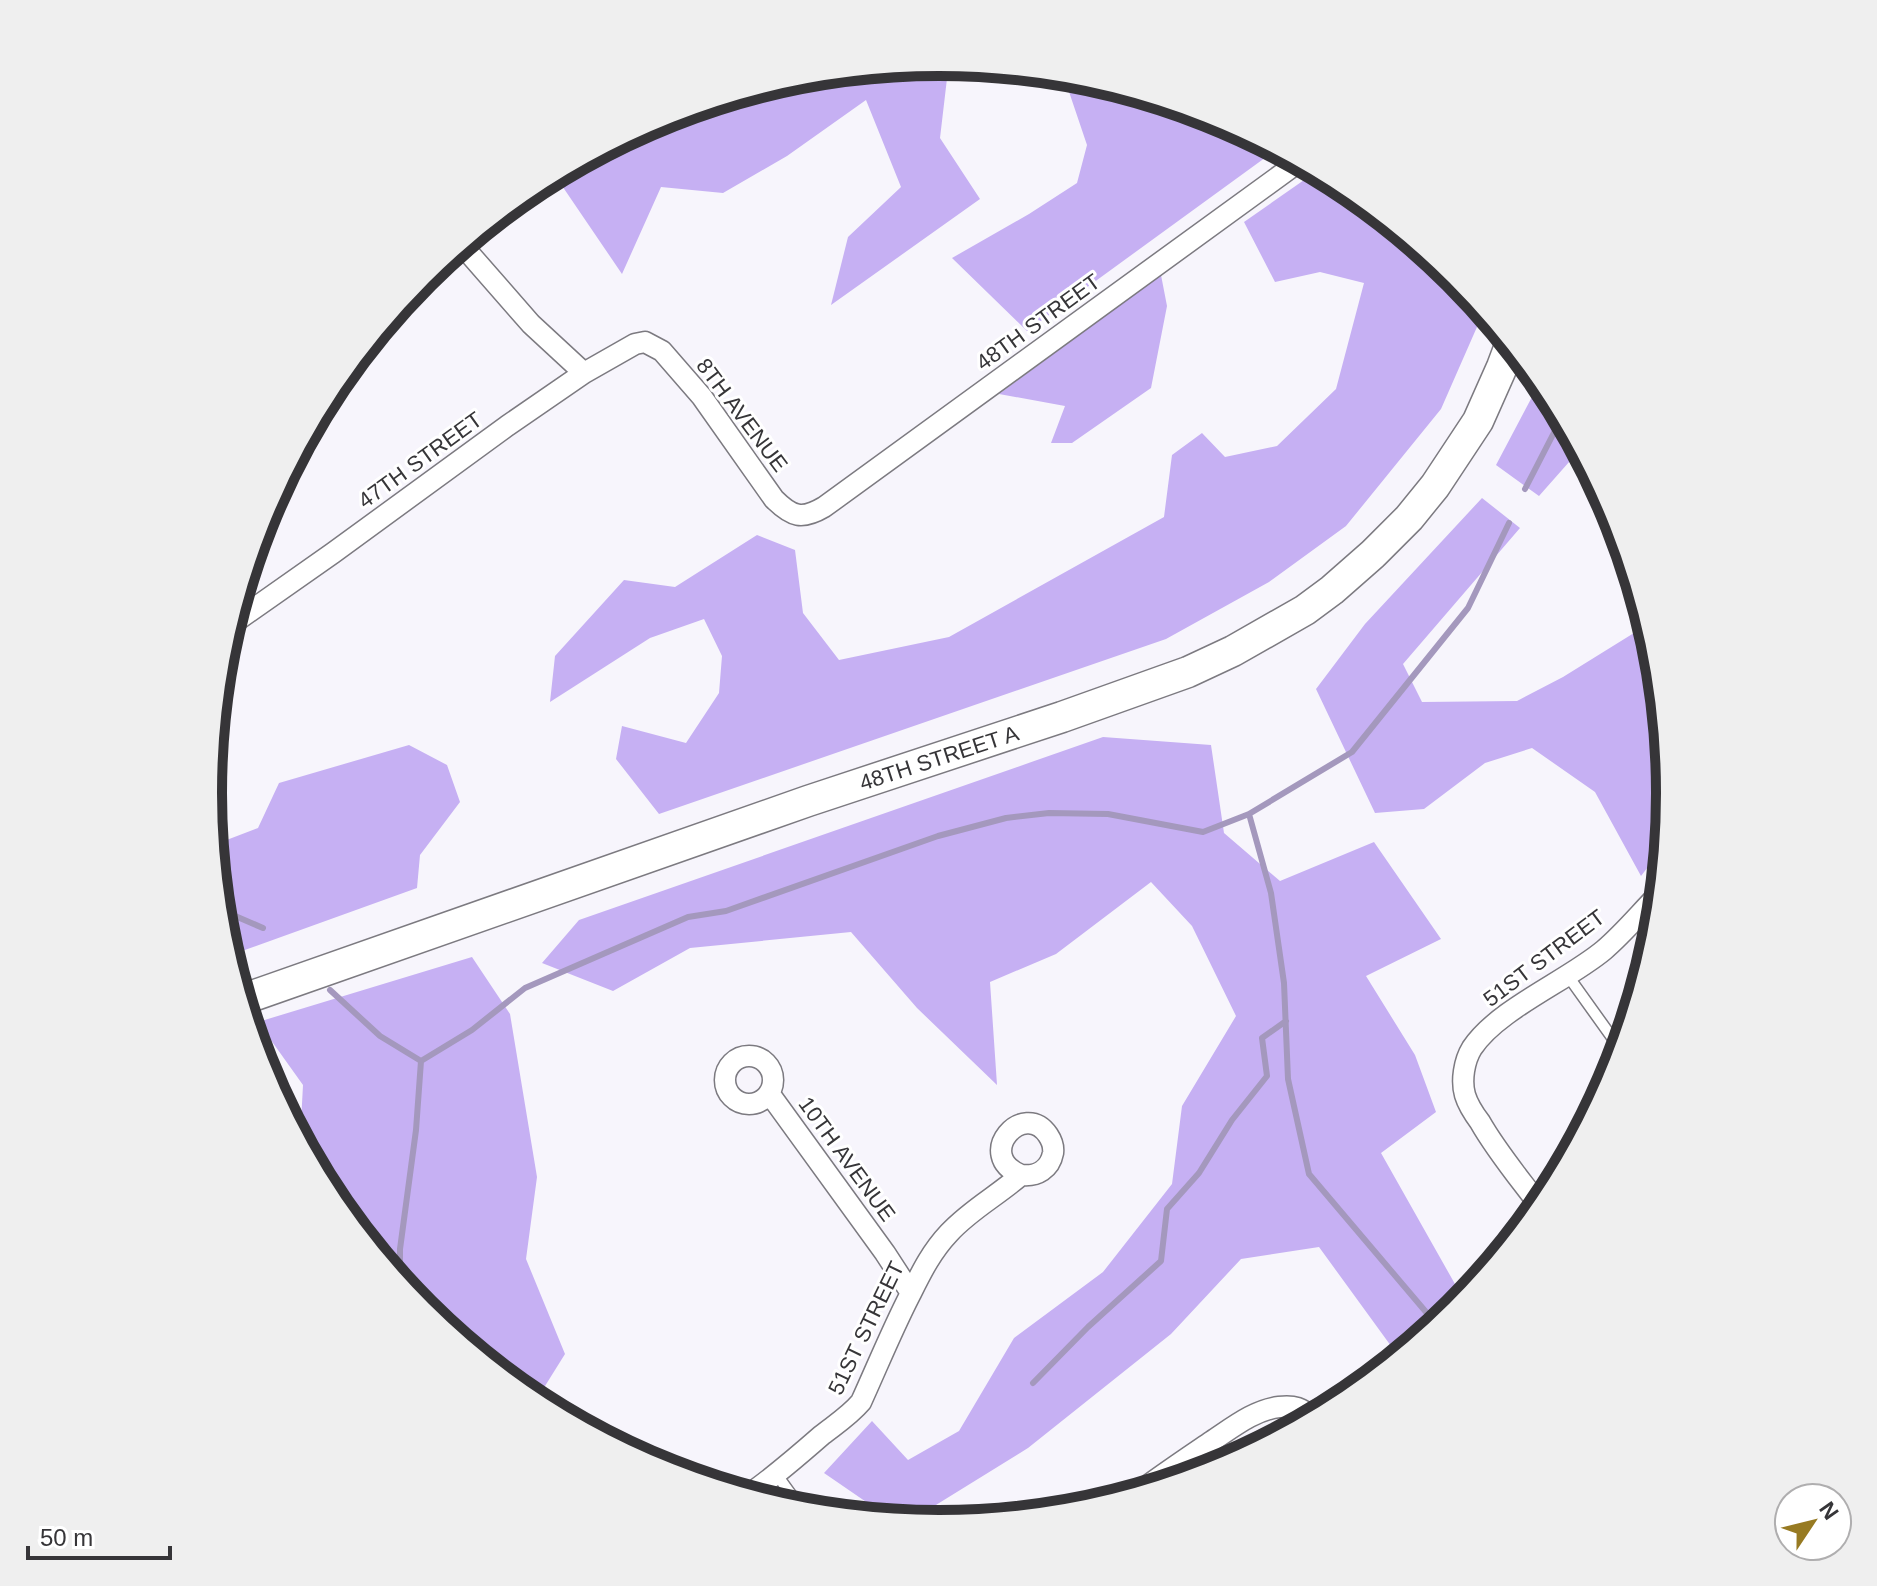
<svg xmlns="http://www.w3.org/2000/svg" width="1877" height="1586" font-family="Arial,sans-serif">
<rect width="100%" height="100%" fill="#f7f5fc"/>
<path fill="#c6b0f3" d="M939,62L954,64L948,70L940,138L980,199L831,305L848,237L901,187L866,100L787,156L723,193L661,187L622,274L554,174L659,117L796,76Z
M1063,74L1082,76L1219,118L1277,149L1027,331L952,258L1029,214L1077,183L1087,145Z
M1317,171L1345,185L1456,276L1484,311L1441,409L1346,526L1269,582L1166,639L659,814L616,759L622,726L686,743L719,693L722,656L704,619L650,638L550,702L555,656L624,580L675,587L757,535L795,550L803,613L839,660L949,637L1164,517L1172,455L1202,433L1225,457L1277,446L1336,389L1364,283L1320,272L1275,282L1244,222Z
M1161,275L1167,306L1151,388L1072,443H1051L1065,406L999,394Z
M1541,380L1547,387L1584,458L1577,453L1539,496L1496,465Z
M1482,498L1520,528L1403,664L1422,702L1517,701L1563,677L1642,628L1651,636L1656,651L1669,793L1664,846L1641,876L1595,792L1532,748L1485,763L1424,809L1375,813L1316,689L1365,624Z
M1103,737L1211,745L1224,833L1280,881L1374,842L1441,939L1366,976L1415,1055L1436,1112L1381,1153L1464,1300L1455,1310L1399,1357L1319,1247L1241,1259L1171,1334L1028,1448L910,1521L891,1519L824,1473L872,1421L908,1460L959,1431L1014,1338L1103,1272L1172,1184L1182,1106L1236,1016L1192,926L1151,882L1056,954L990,982L997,1085L917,1008L851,932L690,948L613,991L542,963L579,920Z
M409,745L447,765L460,802L420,855L417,888L228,956L221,935L212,834L224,841L258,828L279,783Z
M472,957L510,1014L537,1177L526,1259L565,1354L535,1402L421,1310L330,1199L300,1141L303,1085L258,1022Z"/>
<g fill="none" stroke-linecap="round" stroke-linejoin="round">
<path stroke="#a498bd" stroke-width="6" d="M1525,489L1562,417
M1249,814L1271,893L1284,983L1288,1079L1309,1174L1437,1325
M219,909L263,928
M330,990L380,1036L421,1061
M400,1283V1249L416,1130L421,1061L472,1030L525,988L688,917L726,911L938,836L1006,818L1049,813L1108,814L1203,832L1249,814L1352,752L1468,608L1509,523
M1033,1383L1088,1327L1161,1261L1167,1209L1199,1173L1232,1120L1267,1076L1262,1038L1286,1021"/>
<g stroke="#7c7a80" stroke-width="13">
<path id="lane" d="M1568,976L1621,1050
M777,1475L803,1511"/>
</g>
<g stroke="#7c7a80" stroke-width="23">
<path id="street" d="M461,244L531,324L584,373
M229,626L333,553L507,426L584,373L635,344L645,342L662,351L702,397L774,499C792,517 802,520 824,507L1300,161
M725 1080a24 24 0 1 1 48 0a24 24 0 1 1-48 0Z
M769,1093L885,1253L911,1293
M1540,1206C1520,1179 1497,1152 1480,1122C1474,1114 1468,1105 1465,1095C1461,1081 1464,1061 1472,1048C1498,1009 1567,981 1604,950C1624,933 1641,912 1660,893
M1139,1492C1163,1474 1187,1458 1212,1441C1232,1428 1254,1410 1279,1407C1294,1405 1302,1408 1313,1418
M748,1495C774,1477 798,1456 822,1435C836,1424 849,1416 861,1402C877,1367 892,1330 910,1295C921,1273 931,1252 949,1233C970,1210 997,1196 1021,1175C1037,1177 1050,1169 1053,1153C1054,1146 1052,1141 1048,1135C1024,1099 973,1155 1021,1175"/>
</g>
<g stroke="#7c7a80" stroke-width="33">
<path id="secondary" d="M241,1000L808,801L1062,717L1188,672L1233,651L1305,610L1332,590L1373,554L1409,518L1435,486L1478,421L1502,367L1511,343"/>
</g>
<use href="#lane" stroke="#fff" stroke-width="10"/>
<use href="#street" stroke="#fff" stroke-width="20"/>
<use href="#secondary" stroke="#fff" stroke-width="30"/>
</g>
<g text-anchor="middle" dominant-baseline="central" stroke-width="6" stroke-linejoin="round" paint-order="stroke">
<g font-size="22" fill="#363538" stroke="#fff">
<text transform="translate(1038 322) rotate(-36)">48TH STREET</text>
<text transform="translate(742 415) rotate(53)">8TH AVENUE</text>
<text transform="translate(420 460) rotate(-36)">47TH STREET</text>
<text transform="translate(939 758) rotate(-18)">48TH STREET A</text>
<text transform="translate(1544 958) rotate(-37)">51ST STREET</text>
<text transform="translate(847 1159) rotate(54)">10TH AVENUE</text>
<text transform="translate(866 1328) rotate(-64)">51ST STREET</text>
</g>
</g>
<path d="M0 0H1877V1586H0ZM222 793a717 717 0 1 1 1434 0a717 717 0 1 1-1434 0Z" fill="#efefef" fill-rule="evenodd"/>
<path fill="none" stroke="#363538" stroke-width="10" d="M222 793a717 717 0 1 1 1434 0a717 717 0 1 1-1434 0Z"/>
<g transform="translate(1813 1522) rotate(55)"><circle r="38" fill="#ffffff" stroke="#afaeaf" stroke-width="2"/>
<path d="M0-6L14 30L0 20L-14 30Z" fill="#977a22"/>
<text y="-12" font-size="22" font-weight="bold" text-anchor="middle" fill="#363538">N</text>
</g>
<path d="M28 1546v12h142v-12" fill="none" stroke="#363538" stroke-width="4"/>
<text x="40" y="1546" font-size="24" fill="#363538" stroke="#ffffff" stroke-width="6" paint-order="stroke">50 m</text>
</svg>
